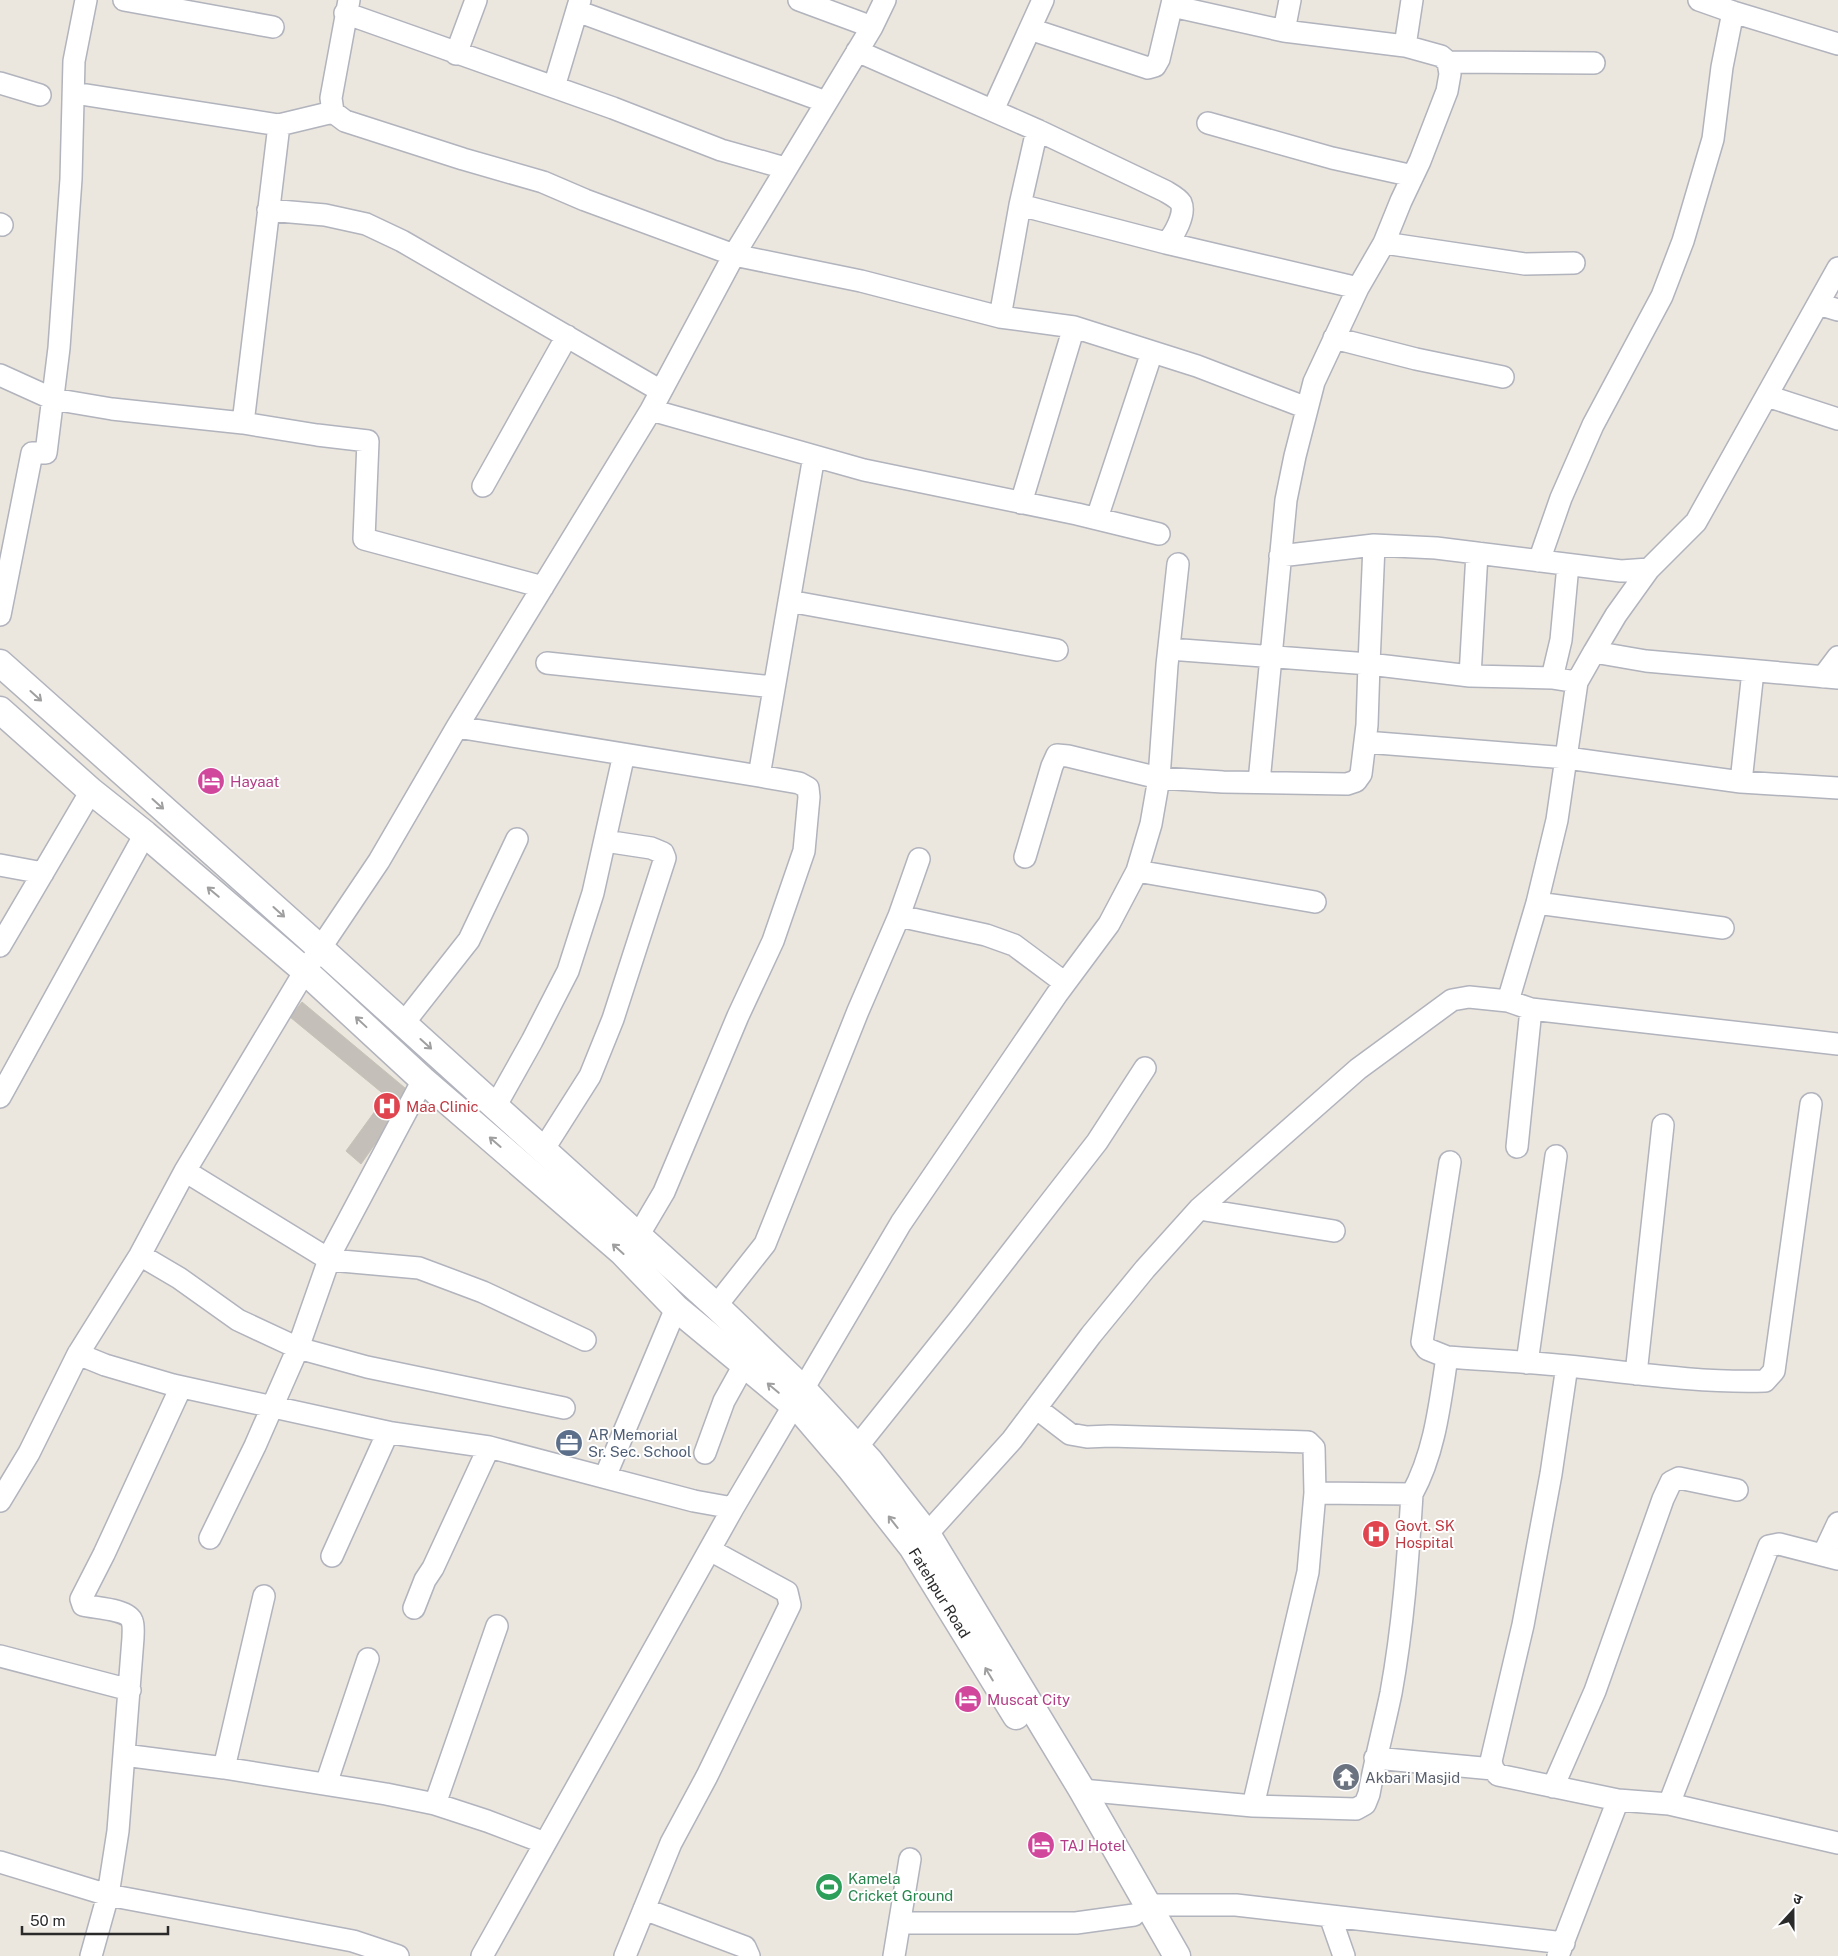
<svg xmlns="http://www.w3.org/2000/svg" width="1838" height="1956" font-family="'Public Sans','Noto Sans Devanagari',sans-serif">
<rect width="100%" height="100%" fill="#ebe6de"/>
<path fill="#c4c0b9" stroke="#c7c2b7" d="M302,1002L411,1093L361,1164L346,1151L386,1096L290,1017Z"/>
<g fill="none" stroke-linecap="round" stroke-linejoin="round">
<g stroke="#b1b3bd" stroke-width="24">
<path id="minor" d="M124,0L273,27
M349,0L331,98L333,112L345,121L463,159L543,182L585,200L734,255L861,281L1000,317L1074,327L1197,366L1307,408
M799,0L872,27
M1699,0L1733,12
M1172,6L1284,31L1405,46L1441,56L1448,62L1450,74L1447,91L1420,161L1401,201L1384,243L1358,288L1314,382L1295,456L1286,500L1259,782
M577,11L826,102
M345,13L613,108L721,150L785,168
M1030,29L1148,68L1155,66L1159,59L1173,0
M1284,31L1290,0
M1405,46L1412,0
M857,51L1037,130L1165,191C1170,194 1178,198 1181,203C1186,214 1174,236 1166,243L1020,205
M456,54L476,0
M1448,62L1594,63
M0,83L40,95
M554,87L580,0
M74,93L279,125L243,423
M993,110L1043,0
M1208,123L1332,158L1413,176
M279,125L333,112
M268,210L325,215L366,224L402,241L661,391
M0,224L2,225
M1166,243L1358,288
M1384,243L1525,264L1574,263
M1818,304L1838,310
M1000,317L1020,205L1037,130
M1334,338L1416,359L1503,377
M0,375L53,399L112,409L243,423L317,435L368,441L364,539L543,587
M1767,396L1838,419
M651,410L864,470L1077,514L1159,534
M483,486L567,336
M1021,503L1074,327
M1097,518L1152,352
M1280,556L1374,545
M1539,561L1561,498L1593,425L1662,296L1683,241L1713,139L1722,67L1733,12L1838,44
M789,601L1057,650
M0,615L32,453H46L59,348L71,179L74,61L86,0
M1169,649L1369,664L1374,545L1436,548L1621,571L1649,569
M1594,652L1616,615L1649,569L1696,522L1838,268
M547,663L774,687
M1470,676L1477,553
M1823,677L1838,657
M1552,678L1561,640L1568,565
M457,727L759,776L799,783L808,788L809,797L804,851L773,941L738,1016L664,1192L638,1236
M1365,742L1567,758L1741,782L1838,788
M759,776L814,456
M1741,782L1753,671
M1025,857L1052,766L1057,755L1068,756L1159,778L1223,782L1347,784L1356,781L1361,774L1367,725L1369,664L1470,676L1552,678L1577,682
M0,865L43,873
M1137,871L1315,902
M1537,903L1723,928
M899,916L986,935L1014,945L1065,983
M0,946L91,791
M1508,1001L1531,1009L1838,1044
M403,1024L469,940L517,839
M0,1097L145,834
M495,1107L532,1041L568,971L593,893L624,754
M1517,1147L1531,1009
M543,1150L590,1076L613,1019L665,858L663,853L651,848L605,841
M185,1171L330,1260L419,1268L483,1292L585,1340
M1199,1209L1334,1231
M140,1255L179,1278L238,1320L298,1348L367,1367L564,1408
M716,1306L765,1244L858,1011L899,916L919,859
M78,1354L105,1365L173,1385L392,1433L489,1447L694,1501L733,1508
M1447,1357C1487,1360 1528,1362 1568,1366C1634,1373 1699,1383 1765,1381L1774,1371L1811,1104
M1527,1363L1556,1156
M1567,1366L1551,1474L1523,1625L1491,1761L1493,1769L1498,1775L1618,1800
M1636,1374L1663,1125
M1036,1408L1070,1434L1087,1437L1110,1436L1308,1442L1314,1448L1315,1493
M857,1447L961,1317L1097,1142L1145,1068
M705,1453L724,1401L744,1365
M605,1477L676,1308
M0,1501L29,1453L78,1354L140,1255L185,1171L305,971L379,861L457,727L651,410L734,255L872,27L885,0
M927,1534L1012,1440L1091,1335L1145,1269L1199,1209L1358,1069L1452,1000L1469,997L1508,1001L1537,903L1557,820L1577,682L1594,652L1646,661L1838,678
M210,1538L255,1446L298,1348L332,1251L423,1080
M1823,1555L1838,1523
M332,1556L388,1432
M414,1608L425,1580L433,1568L489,1447
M0,1656L130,1690
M124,1755L224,1768L386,1794L435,1804L487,1821L545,1843
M1375,1758L1493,1769
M224,1768L264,1596
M326,1784L368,1659
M1553,1787L1595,1691L1663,1499L1671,1482L1679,1478L1737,1490
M1082,1790L1253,1806L1356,1809L1365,1804L1369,1794C1375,1760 1384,1727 1391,1693C1403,1627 1408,1560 1412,1494
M435,1804L497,1626
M1669,1804L1838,1843
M1253,1806L1308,1572L1315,1493L1412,1494C1435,1452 1440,1403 1447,1357L1427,1349L1422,1342L1450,1162
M0,1862L108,1895L353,1941L398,1956
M1148,1905H1236L1564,1943
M644,1909L745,1947L749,1956
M1330,1916L1344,1956
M900,1923H1076L1134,1915
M91,1956L108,1895L118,1831L133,1638C133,1633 134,1626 132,1621C128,1609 95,1608 83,1605L81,1599L104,1554L181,1387
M482,1956L733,1508L901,1223L1057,994L1109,924L1137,871L1151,824L1159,778L1167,665L1178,564
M625,1956L671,1843L707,1776L790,1605L787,1592L710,1550
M894,1956L910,1859
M1558,1956L1618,1800L1669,1804L1769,1546L1779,1544L1838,1559"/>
</g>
<g stroke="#b1b3bd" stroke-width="29">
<g id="tertiary">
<path d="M0,663L320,948L716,1306L804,1390L869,1460L927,1534L1082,1790L1177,1956"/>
<path id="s1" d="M0,710L91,791L145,834L305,971L423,1080L622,1252L676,1308L803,1413L850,1468L912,1547L1016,1716"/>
</g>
</g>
<use href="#minor" stroke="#fff" stroke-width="21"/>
<use href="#tertiary" stroke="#fff" stroke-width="26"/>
</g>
<defs><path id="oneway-shaft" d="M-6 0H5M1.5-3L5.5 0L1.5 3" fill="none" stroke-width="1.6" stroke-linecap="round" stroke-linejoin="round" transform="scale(1.25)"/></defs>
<g stroke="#9f9f9f">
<use href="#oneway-shaft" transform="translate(36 696) rotate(42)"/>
<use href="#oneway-shaft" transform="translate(158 804) rotate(42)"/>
<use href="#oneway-shaft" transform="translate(213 892) rotate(-140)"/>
<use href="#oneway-shaft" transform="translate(279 912) rotate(42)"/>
<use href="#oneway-shaft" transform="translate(361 1022) rotate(-137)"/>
<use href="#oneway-shaft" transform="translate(426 1044) rotate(42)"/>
<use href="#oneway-shaft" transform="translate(495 1142) rotate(-139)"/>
<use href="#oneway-shaft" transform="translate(618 1249) rotate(-138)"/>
<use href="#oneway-shaft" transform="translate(773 1388) rotate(-140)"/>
<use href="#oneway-shaft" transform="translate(893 1522) rotate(-128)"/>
<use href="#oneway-shaft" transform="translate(989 1674) rotate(-121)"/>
</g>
<defs>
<g id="hotel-disc" transform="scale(1.4375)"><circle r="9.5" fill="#d1479c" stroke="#fff"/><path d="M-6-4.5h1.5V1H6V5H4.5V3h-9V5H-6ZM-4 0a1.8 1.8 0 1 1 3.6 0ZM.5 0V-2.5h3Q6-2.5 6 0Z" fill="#fff"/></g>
<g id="hospital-disc" transform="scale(1.4375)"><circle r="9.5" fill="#e0444e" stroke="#fff"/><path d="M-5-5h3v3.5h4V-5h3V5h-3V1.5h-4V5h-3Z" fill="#fff"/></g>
<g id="office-disc" transform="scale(1.4375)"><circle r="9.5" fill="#5c6f8a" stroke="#fff"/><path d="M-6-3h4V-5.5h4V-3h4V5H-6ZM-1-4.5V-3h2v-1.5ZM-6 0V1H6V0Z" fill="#fff"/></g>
<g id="temple-disc" transform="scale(1.4375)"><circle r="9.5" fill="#6b7280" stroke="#fff"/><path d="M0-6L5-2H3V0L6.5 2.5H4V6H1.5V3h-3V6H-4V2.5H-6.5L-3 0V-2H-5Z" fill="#fff"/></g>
<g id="stadium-disc" transform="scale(1.4375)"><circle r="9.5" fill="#2e9e5b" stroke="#fff"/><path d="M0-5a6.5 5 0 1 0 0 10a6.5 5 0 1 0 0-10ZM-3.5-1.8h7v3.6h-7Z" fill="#fff"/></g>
</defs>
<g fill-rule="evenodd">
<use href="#hotel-disc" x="211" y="781"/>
<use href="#hospital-disc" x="387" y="1106"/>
<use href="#office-disc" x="569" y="1443"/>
<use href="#hospital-disc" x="1376" y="1534"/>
<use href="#hotel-disc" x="968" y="1699"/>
<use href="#temple-disc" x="1346" y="1777"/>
<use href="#hotel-disc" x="1041" y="1845"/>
<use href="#stadium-disc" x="829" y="1887"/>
</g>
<g text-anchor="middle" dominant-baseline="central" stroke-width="4" stroke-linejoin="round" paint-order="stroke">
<g font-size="15" fill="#b23c85" stroke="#fff" text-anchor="start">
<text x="230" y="781">Hayaat</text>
<text x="987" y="1699">Muscat City</text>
<text x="1060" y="1845">TAJ Hotel</text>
</g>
<g font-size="15" fill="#be3a42" stroke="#fff" text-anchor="start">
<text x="406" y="1106">Maa Clinic</text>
<text x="1395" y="1525">Govt. SK<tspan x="1395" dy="17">Hospital</tspan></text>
</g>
<g font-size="15" fill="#4e5e75" stroke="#fff" text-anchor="start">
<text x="588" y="1434">AR Memorial<tspan x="588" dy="17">Sr. Sec. School</tspan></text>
</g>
<g font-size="15" fill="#2a2a2a" stroke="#fff">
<text stroke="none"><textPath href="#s1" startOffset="1294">Fatehpur Road</textPath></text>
</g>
<g font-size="15" fill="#5b616d" stroke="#fff" text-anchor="start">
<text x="1365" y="1777">Akbari Masjid</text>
</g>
<g font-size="15" fill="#27864d" stroke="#fff" text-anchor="start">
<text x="848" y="1878">Kamela<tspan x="848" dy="17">Cricket Ground</tspan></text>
</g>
</g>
<g transform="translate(1793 1911) rotate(21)" stroke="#ffffff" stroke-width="4" paint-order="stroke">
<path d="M0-4L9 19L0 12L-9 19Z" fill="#2a2a2a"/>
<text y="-8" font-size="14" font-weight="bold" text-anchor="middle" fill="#2a2a2a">उ</text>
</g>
<path d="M22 1926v8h146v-8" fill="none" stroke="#2a2a2a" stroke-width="2.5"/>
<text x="30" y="1926" font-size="15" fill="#2a2a2a" stroke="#ffffff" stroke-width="4" paint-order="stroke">50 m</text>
</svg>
